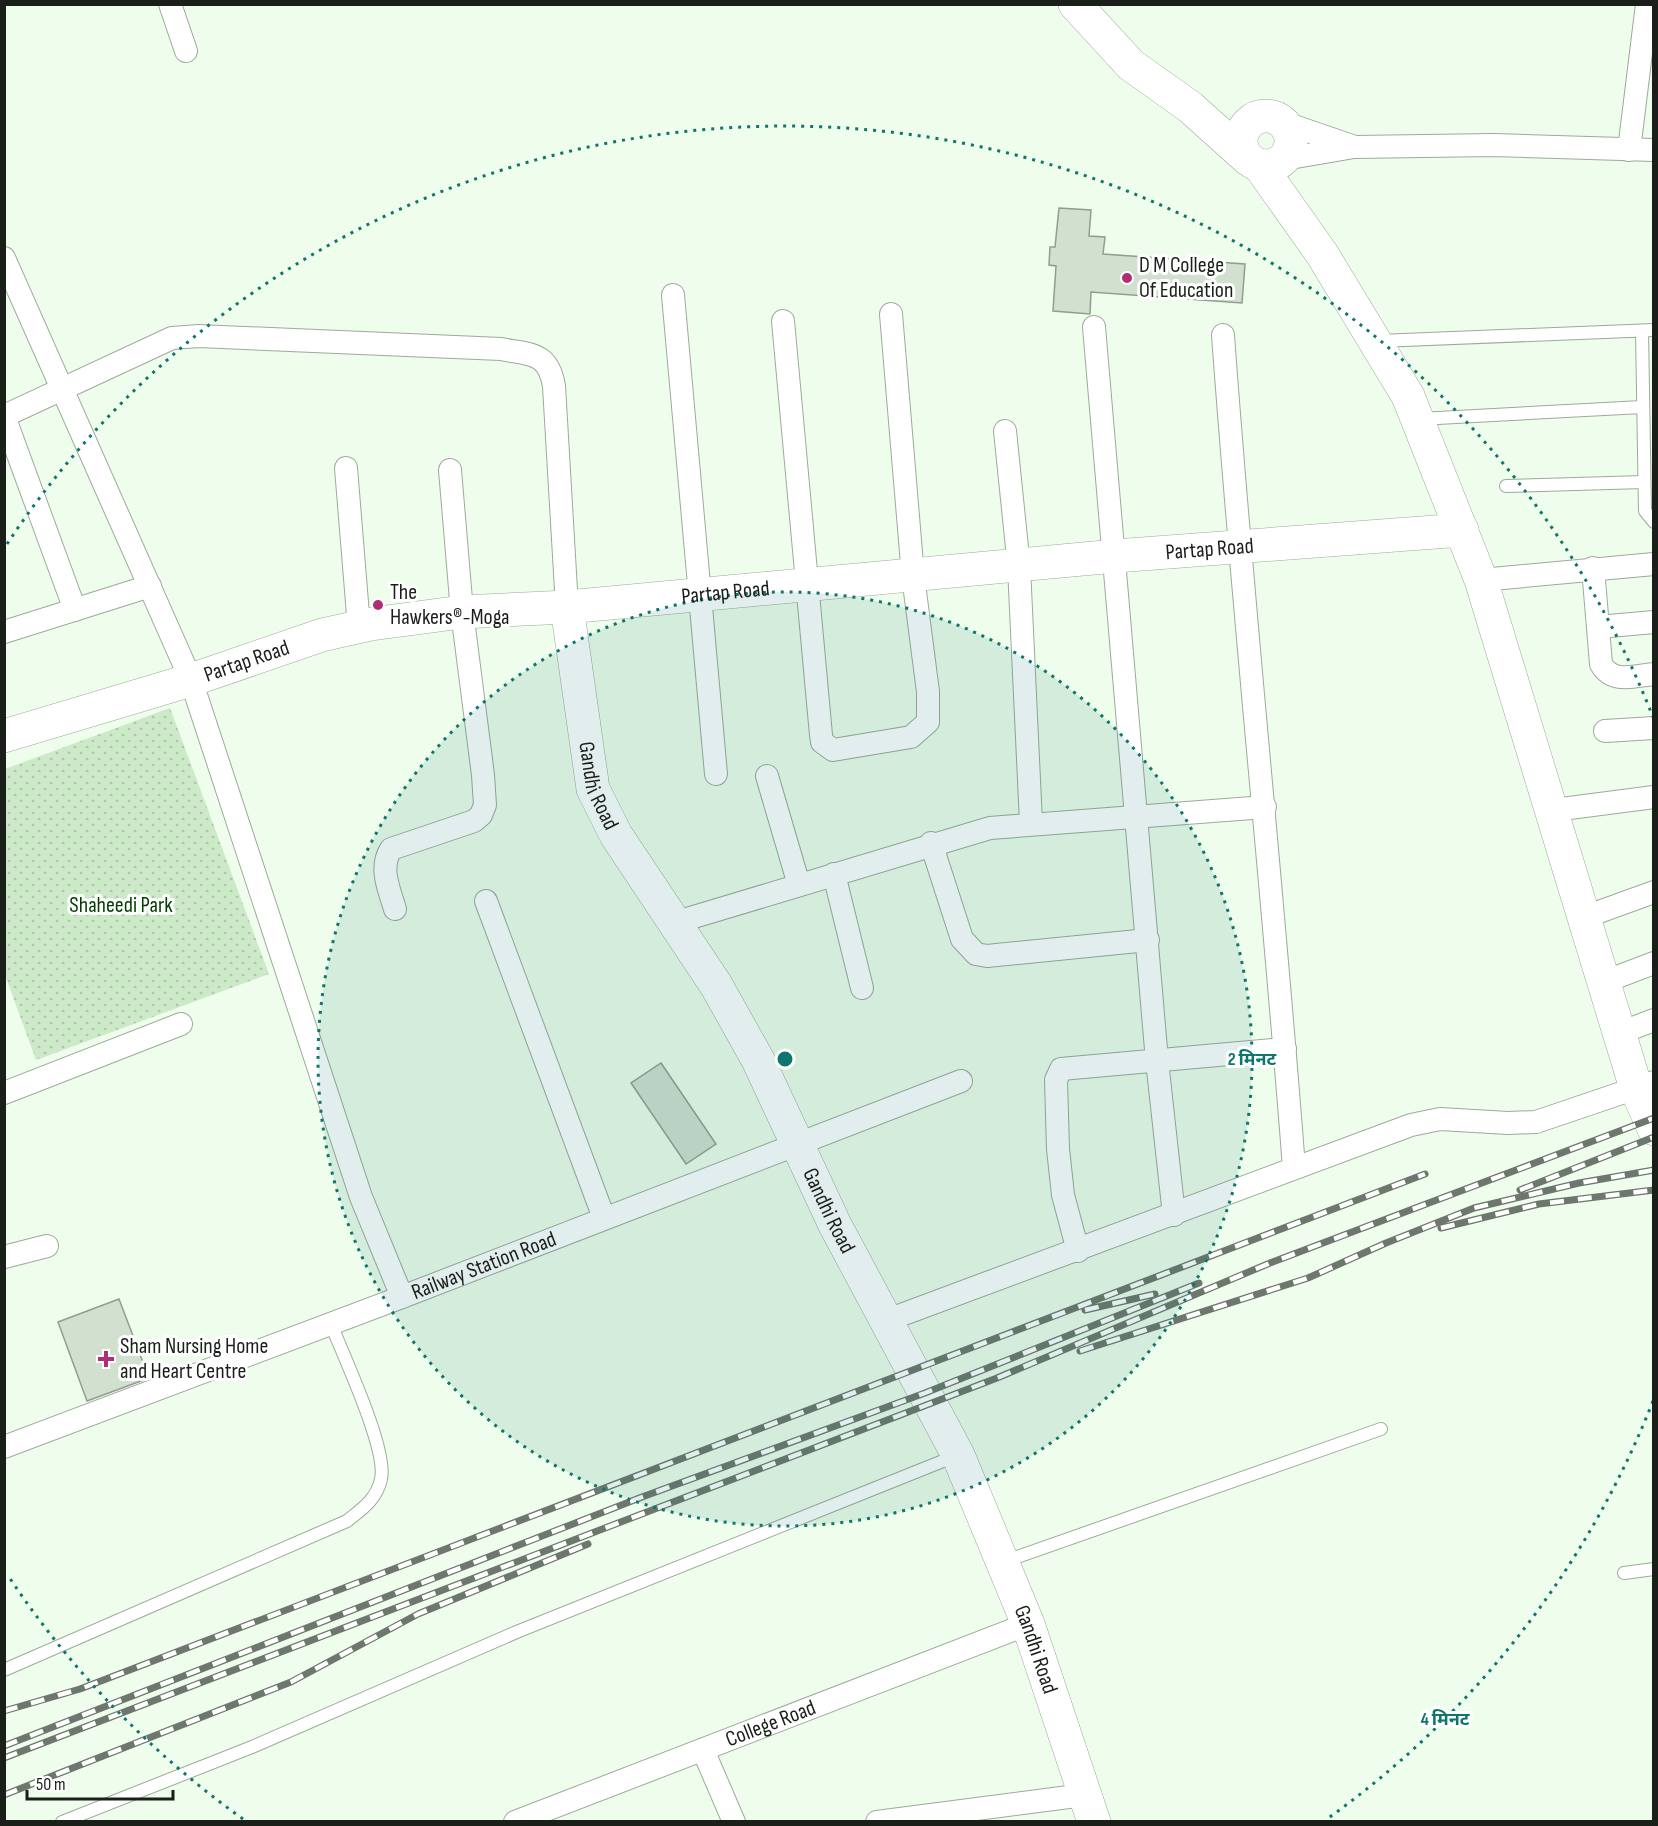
<svg xmlns="http://www.w3.org/2000/svg" width="1658" height="1826" font-family="'Sofia Sans Condensed','Noto Sans Devanagari',sans-serif">
<defs>
<pattern id="park-dots" width="8" height="8" patternUnits="userSpaceOnUse" patternTransform="scale(1.5)"><rect width="8" height="8" fill="#cce9c8"/><path d="M2 2h.1M6 6h.1" fill="none" stroke="#afc7ab" stroke-width="1.8" stroke-linecap="round"/></pattern>
</defs>
<rect width="100%" height="100%" fill="#eefdec"/>
<path fill="url(#park-dots)" d="M170,708L269,974L36,1060L5,975V769Z"/>
<path fill="#d2e0d0" stroke="#919e8f" stroke-width="1.5" d="M1059,208L1091,210L1089,236L1105,237L1103,254L1245,264L1242,303L1091,292L1090,314L1053,311L1056,266L1049,265L1050,247H1055Z
M661,1063L716,1144L686,1164L631,1083Z
M119,1299L149,1378L87,1401L58,1322Z"/>
<g fill="none" stroke-linecap="round" stroke-linejoin="round">
<g stroke="#9daa9b" stroke-width="14">
<path id="lane" d="M1642,331L1645,511L1654,522
M1379,341L1654,330
M1419,419L1642,407
M1506,486L1644,482
M1003,1562L1381,1429
M1624,1573L1654,1569
M4,1670L347,1521C362,1509 377,1499 381,1479C388,1450 343,1355 331,1324
M62,1822L252,1747L519,1631L958,1455"/>
</g>
<g stroke="#9daa9b" stroke-width="24">
<g id="street">
<path d="M170,4L186,51"/>
<path d="M1285,123L1352,146"/>
<path d="M1629,150L1647,4"/>
<path d="M1284,159L1354,147L1494,145L1654,150"/>
<path d="M4,258L191,680L361,1197L402,1297"/>
<path d="M673,295L716,774"/>
<path d="M783,321L821,735L822,742L833,750L911,737L928,722V692L913,576L891,314"/>
<path d="M1094,327L1157,1061L1174,1215"/>
<path d="M1223,335C1243,613 1273,890 1294,1168"/>
<path d="M1005,431L1019,567L1031,823"/>
<path d="M346,468L359,627"/>
<path d="M1593,568L1601,664C1612,684 1634,676 1654,674"/>
<path d="M1481,580L1654,564"/>
<path d="M75,610L4,416L172,338L199,336L501,349C530,355 548,351 554,386L567,607"/>
<path d="M1598,627L1654,622"/>
<path d="M4,632L150,586"/>
<path d="M1605,731L1654,728"/>
<path d="M767,776L799,885"/>
<path d="M1554,810L1654,797"/>
<path d="M931,843L962,939L976,954L987,956L1148,940"/>
<path d="M834,874L862,988"/>
<path d="M486,901L604,1218"/>
<path d="M395,909C389,889 379,868 391,849L474,821L481,815L485,805L483,775L462,612L450,470"/>
<path d="M1585,917L1654,892"/>
<path d="M677,922L990,828L1265,807"/>
<path d="M1604,982L1654,963"/>
<path d="M1620,1033L1654,1020"/>
<path d="M4,1093L181,1024"/>
<path d="M1078,1251L1063,1195L1058,1149L1056,1080L1061,1069L1285,1049"/>
<path d="M4,1257L47,1246"/>
<path d="M885,1321L1411,1125L1440,1119L1508,1123L1536,1122L1654,1082"/>
<path id="s1" d="M4,1447L402,1297L961,1081"/>
<path d="M703,1750L734,1822"/>
<path id="s2" d="M515,1822L1028,1624"/>
<path d="M877,1822L1084,1795"/>
</g>
</g>
<g stroke="#9daa9b" stroke-width="34">
<g id="secondary">
<path d="M1075,4L1131,65L1190,107L1248,159"/>
<circle cx="1266" cy="141" r="25"/>
<path d="M1259,165L1322,254L1408,396L1481,580L1636,1088L1654,1129"/>
<path id="s3" d="M567,607L593,789L616,835L716,985L758,1060L835,1225L958,1455L1028,1624L1094,1822"/>
<path id="s4" d="M4,736L191,680L322,635L371,624L462,612L567,607L1115,556L1462,530"/>
</g>
</g>
<use href="#lane" stroke="#fff" stroke-width="12"/>
<use href="#street" stroke="#fff" stroke-width="22"/>
<use href="#secondary" stroke="#fff" stroke-width="33"/>
<g stroke="#6e776d" stroke-width="7">
<path id="rail" d="M1520,1190L1654,1137
M1441,1228L1539,1204L1654,1190
M1085,1310L1155,1294
M1080,1351L1308,1278L1386,1243L1474,1208L1579,1183L1654,1170
M4,1711L80,1689L1425,1174
M4,1746L642,1497L925,1393L1199,1283
M4,1758L997,1378L1270,1263L1654,1118
M4,1795L291,1682L418,1614L588,1544"/>
</g>
<use href="#rail" stroke="#fff" stroke-width="4.5" stroke-dasharray="14" stroke-linecap="butt"/>
</g>
<circle cx="785" cy="1059" r="467" fill="#0f766e" fill-opacity=".12"/>
<g fill="none" stroke="#0f766e" stroke-width="3" stroke-dasharray="3 6">
<circle cx="785" cy="1059" r="467"/>
<path d="M1653 1401A933 933 0 0 1 1327 1819M243 1819A933 933 0 0 1 7 1574M7 544A933 933 0 0 1 1653 717"/>
</g>
<g fill="#b12d75" stroke="#fff" stroke-width="2">
<circle cx="1127" cy="278" r="6"/>
<circle cx="378" cy="605" r="6"/>
<path d="M103 1350h6v6h6v6h-6v6h-6v-6h-6v-6h6z"/>
</g>
<g text-anchor="middle" dominant-baseline="central" stroke-width="6" stroke-linejoin="round" paint-order="stroke">
<g font-size="22" fill="#1a1f19" stroke="#fff" text-anchor="start">
<text x="1139" y="265">D M College<tspan x="1139" dy="25">Of Education</tspan></text>
<text x="390" y="592">The<tspan x="390" dy="25">Hawkers®-Moga</tspan></text>
<text x="120" y="1346">Sham Nursing Home<tspan x="120" dy="25">and Heart Centre</tspan></text>
</g>
<g font-size="22" fill="#1a1f19" stroke="#fff">
<text stroke="none"><textPath href="#s4" startOffset="1226">Partap Road</textPath></text>
<text stroke="none"><textPath href="#s4" startOffset="740">Partap Road</textPath></text>
<text stroke="none"><textPath href="#s4" startOffset="254">Partap Road</textPath></text>
<text stroke="none"><textPath href="#s3" startOffset="182">Gandhi Road</textPath></text>
<text stroke="none"><textPath href="#s3" startOffset="668">Gandhi Road</textPath></text>
<text stroke="none"><textPath href="#s1" startOffset="513">Railway Station Road</textPath></text>
<text stroke="none"><textPath href="#s3" startOffset="1154">Gandhi Road</textPath></text>
<text stroke="none"><textPath href="#s2" startOffset="274">College Road</textPath></text>
</g>
<g font-size="22" fill="#033d00" stroke="#fff">
<text x="121" y="905">Shaheedi Park</text>
</g>
</g>
<circle cx="785" cy="1059" r="9" fill="#0f766e" stroke="#fff" stroke-width="3"/>
<g font-size="18" text-anchor="middle" font-weight="bold" fill="#0f766e" stroke="#fff" stroke-width="6" stroke-linejoin="round" paint-order="stroke">
<text x="1252" y="1065">2 मिनट</text>
<text x="1445" y="1725">4 मिनट</text>
</g>
<rect width="1658" height="1826" fill="none" stroke="#1a1f19" stroke-width="12"/>
<path d="M27 1790v9h146v-9" fill="none" stroke="#1a1f19" stroke-width="3"/>
<text x="36" y="1790" font-size="18" fill="#1a1f19" stroke="#ffffff" stroke-width="4.5" paint-order="stroke">50 m</text>
</svg>
